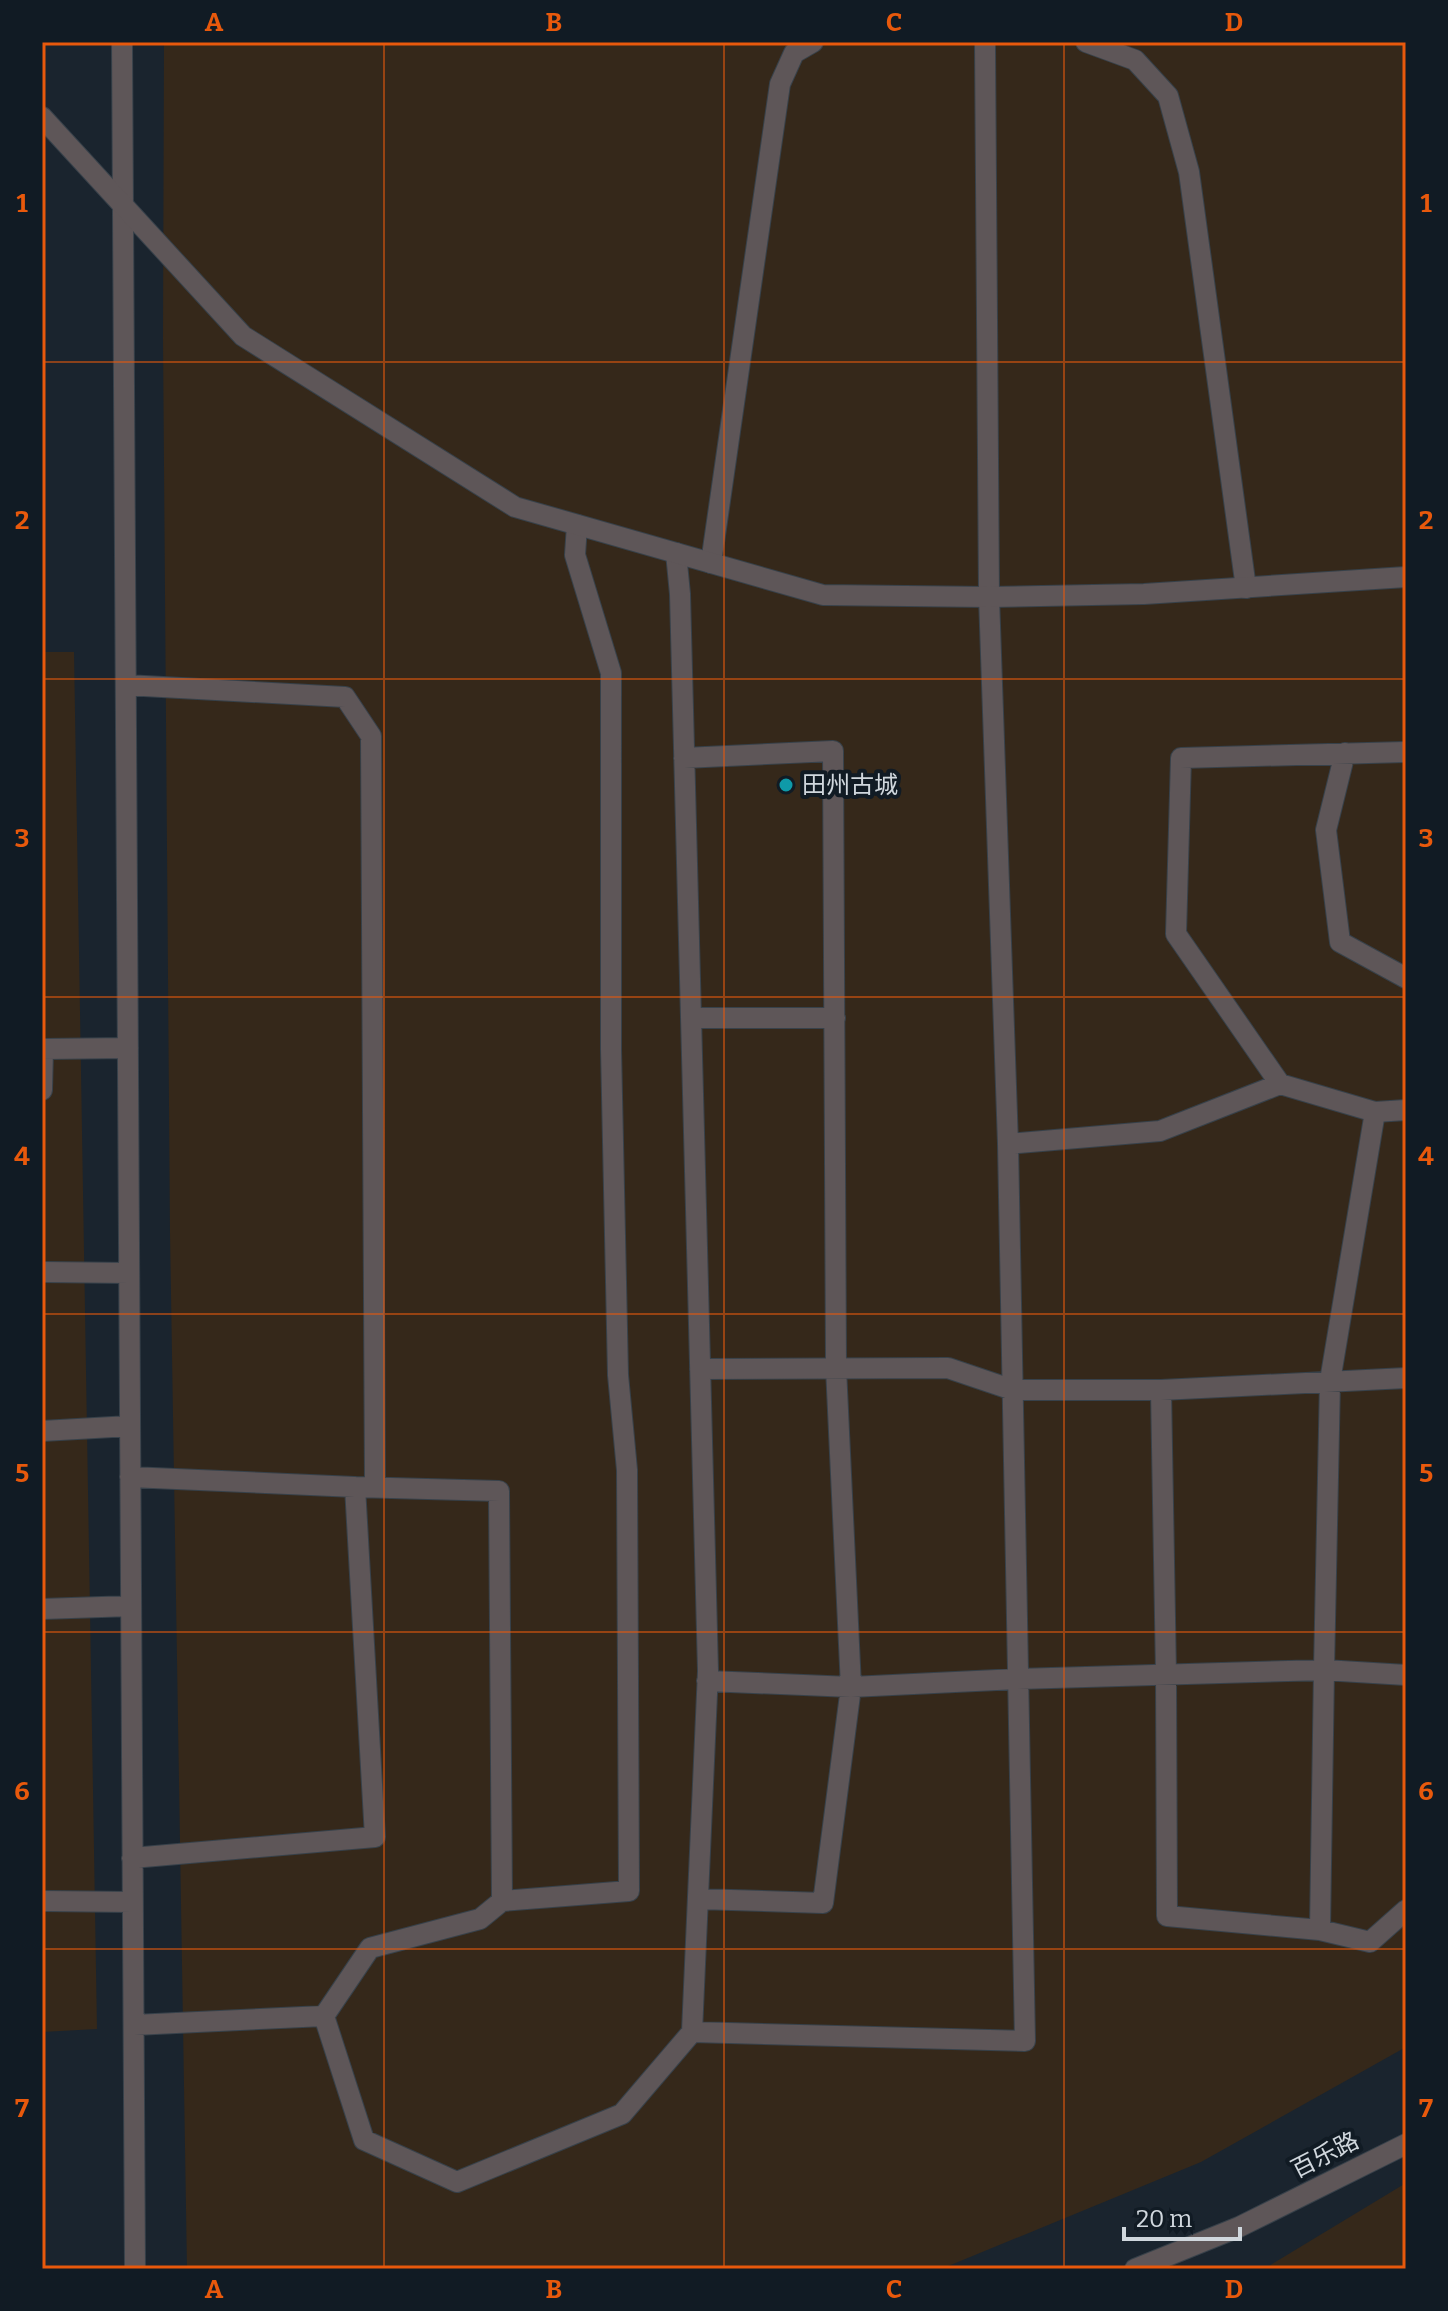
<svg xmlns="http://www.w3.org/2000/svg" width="1448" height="2311" font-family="Bitter,'Noto Sans SC',serif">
<rect width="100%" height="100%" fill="#1a242e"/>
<path fill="#35281a" d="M164,42H1406V2047L1201,2162L941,2269H187L170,1233L163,338Z
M42,652H74L97,2029L42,2032Z
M1406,2183V2269H1264Z"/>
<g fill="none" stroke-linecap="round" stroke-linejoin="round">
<g stroke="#37414a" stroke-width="22">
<path id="pedestrian" d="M985,42L989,597
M1086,42L1135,60L1168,96L1189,172L1246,588
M711,563L780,84L794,53L813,42"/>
</g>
<g stroke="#37414a" stroke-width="22">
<path id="minor" d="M122,42L135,2269
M676,553L680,594L708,1671L692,2032L1025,2041L1008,1144L989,597
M126,685L345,697L371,736L375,1487
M1345,753L1326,830L1340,942L1406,978
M684,758L833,751L836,1368L851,1687L823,1903L698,1899
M691,1018H835
M42,1049L128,1048
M42,1090L43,1049
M1406,1110L1375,1112L1330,1381L1324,1670L1406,1675
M1375,1112L1280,1084L1176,934L1181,758L1406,752
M1008,1144L1160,1131L1280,1084
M42,1272L129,1273
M700,1369L948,1368L1013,1390H1161
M42,1431L130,1426
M130,1477L355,1487
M42,1609L131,1606
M707,1681L851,1687L1018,1679L1324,1670L1320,1930L1167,1916L1166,1674L1161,1390L1406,1378
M132,1858L375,1837L355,1487L499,1491L502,1901L480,1919L370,1948L324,2016L364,2140L457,2182L622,2114L692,2032
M42,1901L132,1902
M502,1901L629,1891L627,1470L618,1375L611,1049V673L575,555L577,525
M1320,1930L1370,1942L1406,1910
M134,2025L324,2016"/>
</g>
<g stroke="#37414a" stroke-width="22">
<path id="tertiary" d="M42,117L243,336L515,507L823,595L989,597L1144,594L1406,577
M1135,2269L1239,2227L1406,2144"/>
</g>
<use href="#pedestrian" stroke="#5e5658" stroke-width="20"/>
<use href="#minor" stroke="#5e5658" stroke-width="20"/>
<use href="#tertiary" stroke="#5e5658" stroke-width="20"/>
</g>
<path fill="none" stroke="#e8590c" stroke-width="2" stroke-opacity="0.55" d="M384,42V2269M724,42V2269M1064,42V2269M42,362H1406M42,679H1406M42,997H1406M42,1314H1406M42,1632H1406M42,1949H1406"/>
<circle fill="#0f9aa8" stroke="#111b24" stroke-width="3" cx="786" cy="785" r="8"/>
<g text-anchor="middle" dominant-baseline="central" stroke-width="8" stroke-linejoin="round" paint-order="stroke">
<g font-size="24" fill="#d0d7dd" stroke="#111b24" text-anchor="start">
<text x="802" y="785">田州古城</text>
</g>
<g font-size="24" fill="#d0d7dd" stroke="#111b24">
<text transform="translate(1325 2155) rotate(-27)">百乐路</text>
</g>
</g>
<rect width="1448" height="2311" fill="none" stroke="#111b24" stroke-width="88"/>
<path d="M1124 2227v12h116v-12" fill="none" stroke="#d0d7dd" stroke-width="4"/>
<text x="1136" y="2227" font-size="24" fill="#d0d7dd" stroke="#111b24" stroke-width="6" paint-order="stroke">20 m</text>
<rect x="44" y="44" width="1360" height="2223" fill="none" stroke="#e8590c" stroke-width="3"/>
<g font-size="26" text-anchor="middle" font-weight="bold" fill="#e8590c">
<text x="214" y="31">A</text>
<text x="554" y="31">B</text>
<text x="894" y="31">C</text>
<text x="1234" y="31">D</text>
<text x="22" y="212">1</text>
<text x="1426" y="212">1</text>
<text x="22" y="529">2</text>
<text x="1426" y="529">2</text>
<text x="22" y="847">3</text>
<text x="1426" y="847">3</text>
<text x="22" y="1165">4</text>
<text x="1426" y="1165">4</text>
<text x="22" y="1482">5</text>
<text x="1426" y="1482">5</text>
<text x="22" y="1800">6</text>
<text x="1426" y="1800">6</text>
<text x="22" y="2117">7</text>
<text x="1426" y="2117">7</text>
<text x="214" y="2298">A</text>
<text x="554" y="2298">B</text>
<text x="894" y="2298">C</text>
<text x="1234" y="2298">D</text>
</g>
</svg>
